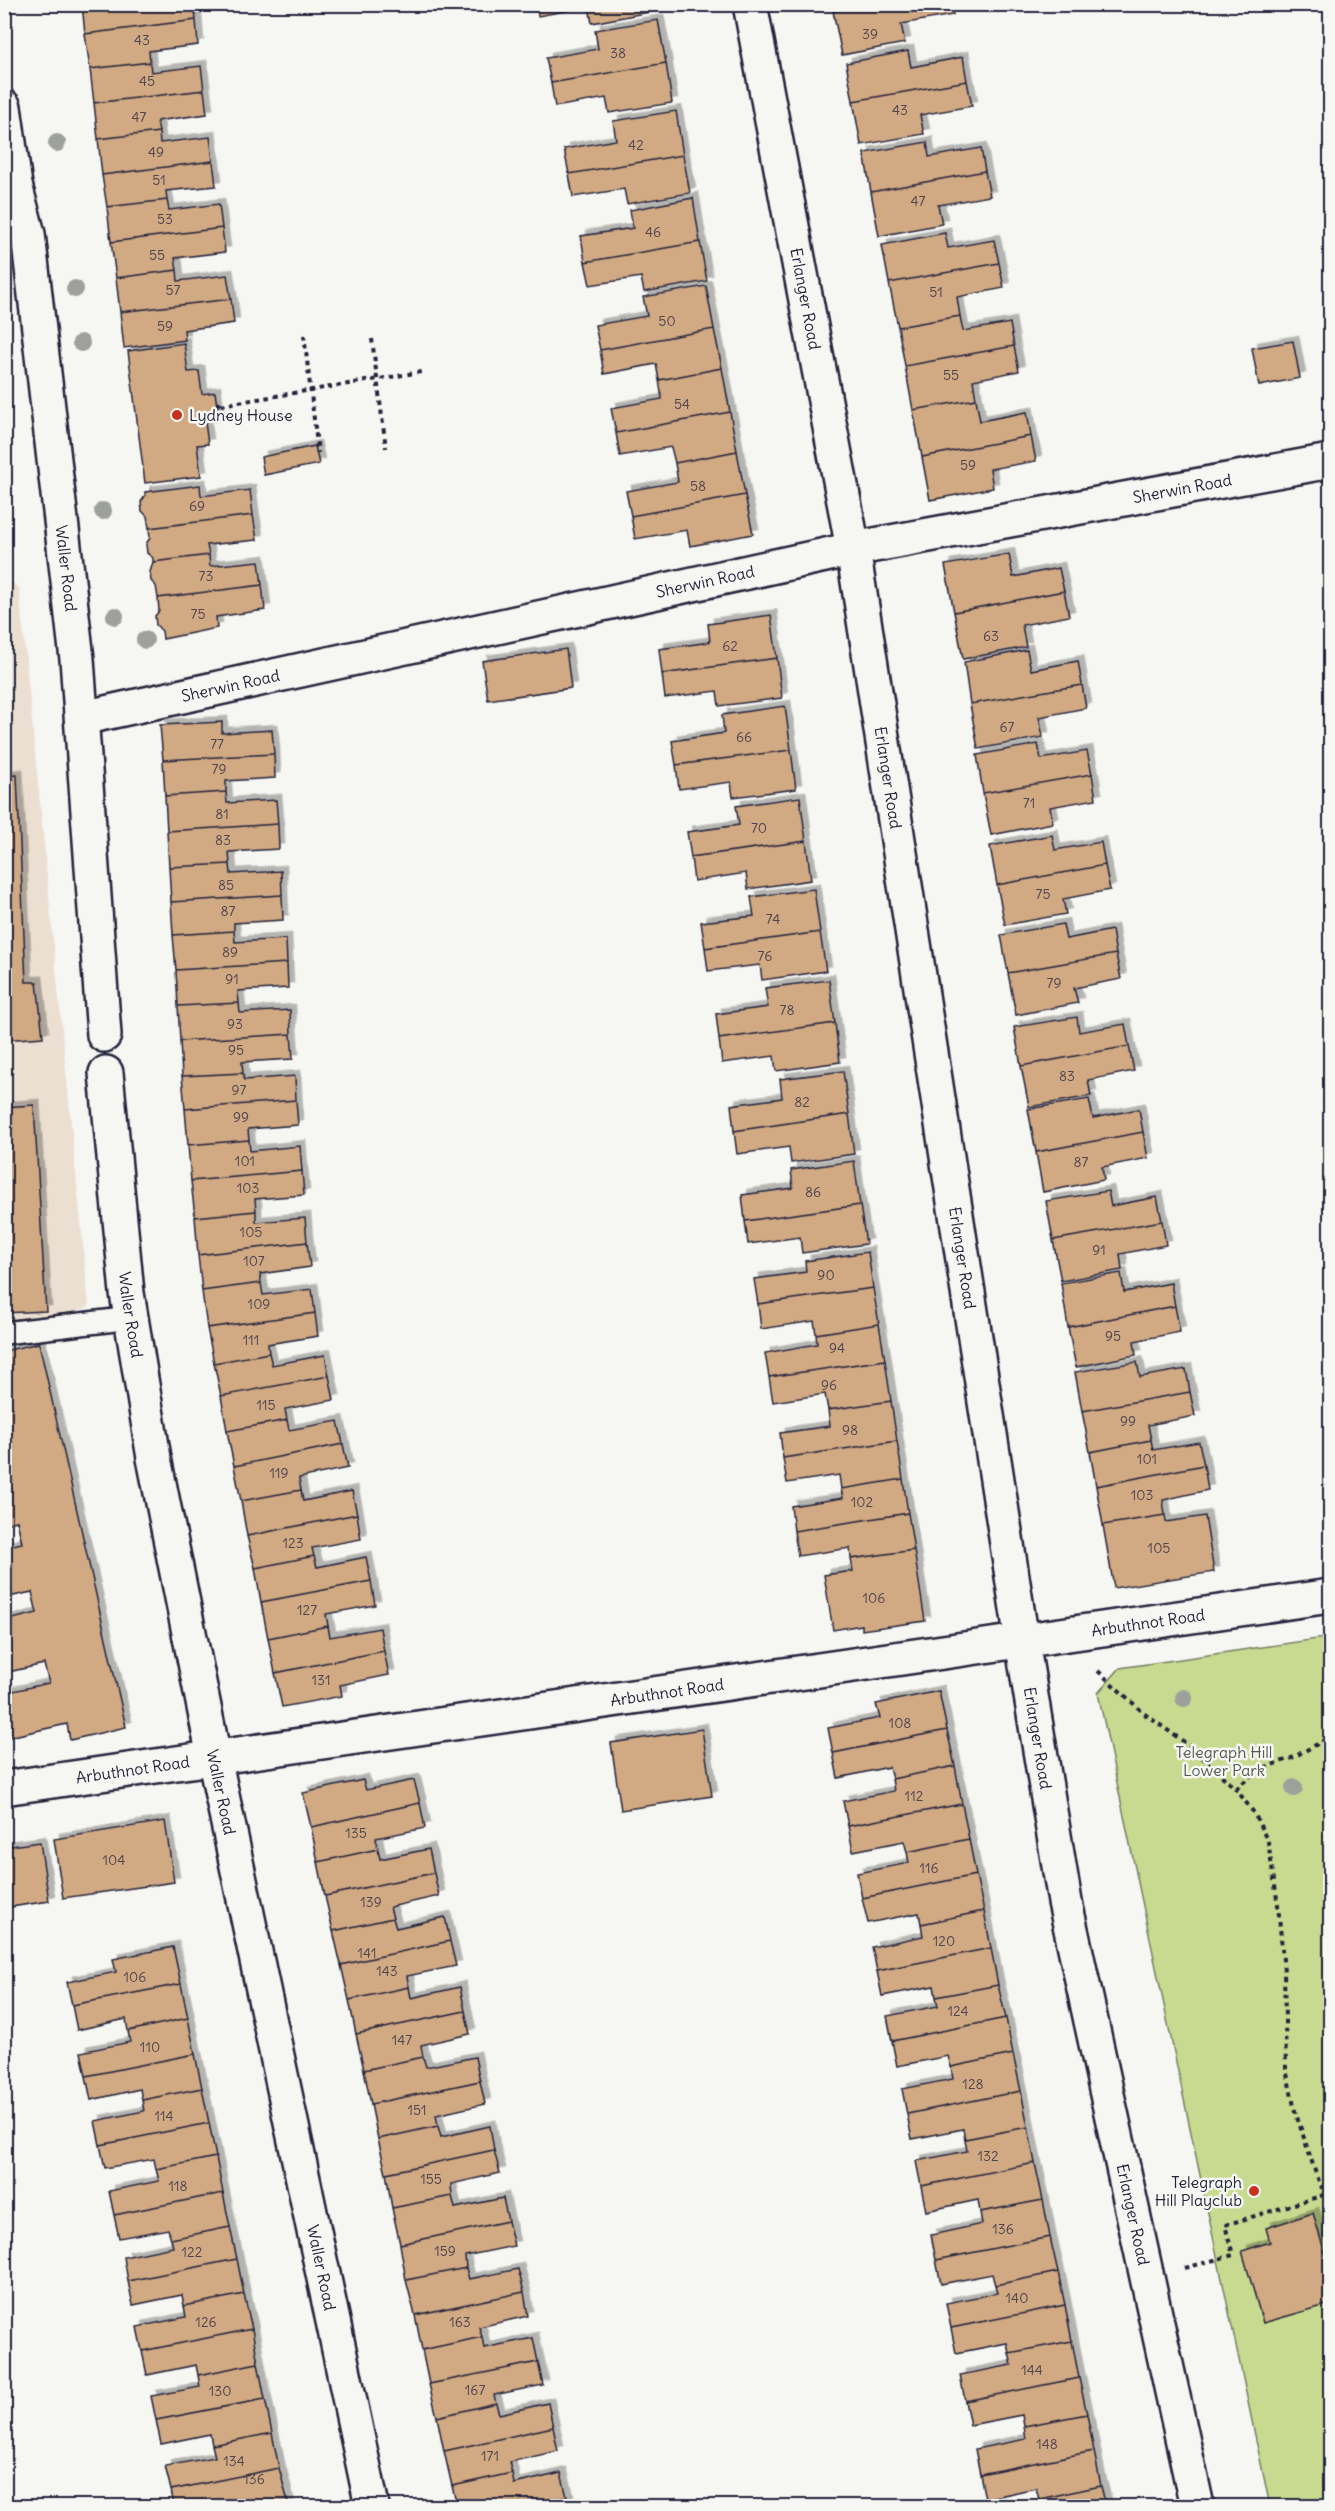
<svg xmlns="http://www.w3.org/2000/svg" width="1335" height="2511" font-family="Delius,sans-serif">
<defs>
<filter id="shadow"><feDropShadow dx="5.5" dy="-5.5" stdDeviation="0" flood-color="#0004"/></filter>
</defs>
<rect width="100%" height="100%" fill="#f6f6f2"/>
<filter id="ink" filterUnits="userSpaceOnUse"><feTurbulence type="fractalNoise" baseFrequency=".0167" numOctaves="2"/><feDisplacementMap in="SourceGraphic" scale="12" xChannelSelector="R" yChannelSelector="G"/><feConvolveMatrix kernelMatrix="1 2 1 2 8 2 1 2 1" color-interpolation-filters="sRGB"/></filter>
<g filter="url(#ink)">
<path fill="#ebdfd1" d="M4,579H9L19,588L89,1307L44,1321L5,1323Z"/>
<path fill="#c7da8f" stroke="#747e65" stroke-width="1.5" d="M5,670L12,760L5,761H4Z
M1330,1637V2506H1270L1098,1693L1120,1668Z"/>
<path fill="#d1a983" stroke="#22223b" stroke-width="1.5" filter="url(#shadow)" d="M82,4H194L196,20L85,34Z
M536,4H654L655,11L592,23L589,7L538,16Z
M832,4H869L833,11Z
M869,4H951L953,15L901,24L905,43L842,55L833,11Z
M196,20L198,45L149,51L150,62L90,69L85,34Z
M658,20L666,63L551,83L546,58L598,49L595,30Z
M908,51L911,67L963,57L967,81L853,101L846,63Z
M150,62L151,72L201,66L204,90L94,103L90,69Z
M666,63L672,103L609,113L606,98L555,107L551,83Z
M967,81L972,106L920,115L924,134L861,145L853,101Z
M204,90L207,114L157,121L159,132L98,139L94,103Z
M676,111L683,155L569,174L564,149L616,140L613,121Z
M159,132L160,143L210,137L213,161L102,175L98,139Z
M927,142L929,157L981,148L985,171L871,192L864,153Z
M683,155L690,193L627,204L624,189L573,197L569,174Z
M213,161L216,186L166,191L167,200L107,207L102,175Z
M985,171L990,196L938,205L942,224L879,236L871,192Z
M693,198L700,242L585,262L581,236L633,228L630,210Z
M167,200L169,210L219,204L222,228L111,242L107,207Z
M222,228L225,252L175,258L177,270L116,278L111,242Z
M945,233L948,248L994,240L999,263L889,283L882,245Z
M700,242L707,281L644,292L641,277L590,285L585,262Z
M999,263L1004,288L957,297L960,316L898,327L889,283Z
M177,270L178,281L227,275L231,299L120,312L116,278Z
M706,286L714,329L600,350L595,325L647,316L643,297Z
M231,299L234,323L184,330L185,340L124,348L120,312Z
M960,316L963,331L1010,323L1014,346L905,366L898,327Z
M714,329L722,368L659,380L656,364L604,374L600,350Z
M1293,341L1300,378L1259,386L1252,348Z
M184,343L188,372L199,371L202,394L215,392L219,420L205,422L208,444L197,445L201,476L145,483L128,351Z
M1014,346L1019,371L973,380L976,399L913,410L905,366Z
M722,368L730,412L616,433L611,408L662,399L659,380Z
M976,399L980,421L1027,412L1031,436L922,457L913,410Z
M730,412L737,451L675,463L671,447L620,456L616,433Z
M1031,436L1036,461L990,469L993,488L930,500L922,457Z
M315,446L319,464L264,475L261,457Z
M737,451L745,495L631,516L626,491L678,482L675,463Z
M200,485L201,496L250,490L253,515L149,528L147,516L142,511L141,502L145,496V492Z
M745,495L753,534L690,546L687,530L635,539L631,516Z
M253,515L257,540L207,545L209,555L153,562V558L147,553L146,544L150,538L149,528Z
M1009,554L1013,577L1059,568L1064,591L954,612L945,565Z
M209,555L210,566L259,561L262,585L158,598L156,586L151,581L150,572L153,562Z
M262,585L265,610L216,617L217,628L163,639L162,631L156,625L155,616L159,611L158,598Z
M1064,591L1069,616L1022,625L1026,647L963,659L954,612Z
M771,615L777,658L662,674L659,649L710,642L708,624Z
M566,649L571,688L488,700L482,661Z
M1027,650L1031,670L1078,661L1082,685L970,704L964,662Z
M777,658L782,698L719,706L717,691L665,698L662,674Z
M1082,685L1086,708L1039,717L1043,737L978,749L970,704Z
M785,706L791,750L676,765L672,741L724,733L722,715Z
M222,722V733L272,730L274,754L163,760L160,725Z
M1038,744L1041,759L1087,751L1092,774L983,793L977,755Z
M791,750L796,789L733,797L731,782L679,789L676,765Z
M274,754L275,778L226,781V792L165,796L163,760Z
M1092,774L1096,799L1050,807L1053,823L991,835L983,793Z
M17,775L26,982H37L43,1037L4,1040V776Z
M226,792L227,803L276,800L278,824L167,831L165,796Z
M800,797L806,841L691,857L687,832L739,825L736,806Z
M278,824L279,849L229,852L230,864L169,867L167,831Z
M1052,835L1055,850L1101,842L1105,865L997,885L990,846Z
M806,841L811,880L748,889L746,873L694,881L691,857Z
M230,864L231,874L281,871L282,895L171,902L169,867Z
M1105,865L1110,890L1063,899L1066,914L1005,925L997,885Z
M814,889L820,932L705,948L701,922L754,916L751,897Z
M282,895L283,920L234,923V931L173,935L171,902Z
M1063,924L1066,939L1112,930L1116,954L1008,973L1001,935Z
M234,931L235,942L286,939L287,963L176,970L173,935Z
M820,932L826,971L762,980L760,965L708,971L705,948Z
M1116,954L1121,979L1074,988L1078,1003L1016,1015L1008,973Z
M287,963L288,988L238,991L239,1003L178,1006L176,970Z
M829,980L835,1023L719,1039L716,1014L768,1007L765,988Z
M239,1003L240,1013L290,1010L291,1034L180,1041L178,1006Z
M1077,1017L1079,1032L1125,1024L1129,1046L1021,1066L1014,1027Z
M835,1023L840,1062L776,1071L774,1056L722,1063L719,1039Z
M291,1034L293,1059L242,1062L243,1073L182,1076L180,1041Z
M1129,1046L1134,1071L1088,1080L1091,1096L1029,1107L1021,1066Z
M843,1071L849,1114L734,1131L731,1105L782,1098L780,1079Z
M243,1073L244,1080L295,1076L296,1100L185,1109L182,1076Z
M1089,1099L1093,1118L1139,1109L1143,1132L1036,1152L1028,1109Z
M296,1100L298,1125L248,1129L249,1140L188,1145L185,1109Z
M34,1105L46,1311L4,1313V1107Z
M849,1114L854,1154L791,1163L789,1147L737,1154L734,1131Z
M1143,1132L1148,1158L1102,1167L1104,1180L1043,1192L1036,1152Z
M249,1140L250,1151L300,1146L302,1171L191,1181L188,1145Z
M854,1161L860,1205L745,1221L742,1195L793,1188L791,1170Z
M302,1171L304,1195L255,1199L256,1211L195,1217L191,1181Z
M1108,1191L1111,1206L1157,1197L1162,1221L1053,1240L1046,1201Z
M860,1205L866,1244L802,1253L800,1237L748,1244L745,1221Z
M256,1211V1222L305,1218L307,1242L198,1255L195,1217Z
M1162,1221L1166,1245L1120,1254L1122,1270L1061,1281L1053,1240Z
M307,1242L310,1267L260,1274L261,1283L202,1291L198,1255Z
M868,1252L873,1288L758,1304L754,1279L806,1272L805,1261Z
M1121,1273L1124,1292L1171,1283L1175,1306L1068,1327L1061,1283Z
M261,1283L263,1295L312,1289L315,1313L207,1328L202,1291Z
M873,1288L879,1324L816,1334L814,1321L761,1329L758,1304Z
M1175,1306L1180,1332L1134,1341L1136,1355L1076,1367L1068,1327Z
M315,1313L318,1336L268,1344L269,1353L214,1363L207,1328Z
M879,1324L885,1360L769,1377L765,1353L817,1344L816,1334Z
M39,1343L126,1727L70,1740L67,1724L9,1737L4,1718V1693L49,1683L44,1664L4,1673V1621L37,1613L32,1592L4,1598V1547L22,1543L17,1521L4,1524V1478L9,1477L4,1459V1351Z
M269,1353L272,1365L325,1355L329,1376L221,1396L214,1363Z
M885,1360L891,1401L828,1410L825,1394L773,1402L769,1377Z
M1137,1362L1140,1377L1186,1369L1190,1392L1082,1411L1075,1372Z
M329,1376L334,1400L285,1409L287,1420L227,1431L221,1396Z
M1190,1392L1195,1416L1148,1425L1151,1440L1090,1452L1082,1411Z
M891,1401L897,1441L783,1458L780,1433L830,1426L828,1410Z
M287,1420L289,1430L338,1421L343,1444L234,1466L227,1431Z
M1151,1440L1153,1450L1199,1442L1204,1465L1096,1486L1090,1452Z
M897,1441L903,1479L841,1489L839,1475L787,1483L783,1458Z
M343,1444L348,1468L299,1478L301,1490L241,1501L234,1466Z
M1204,1465L1208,1490L1163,1500L1165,1515L1103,1525L1096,1486Z
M903,1479L908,1513L794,1531L791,1506L843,1498L841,1489Z
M301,1490L303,1501L352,1491L357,1514L247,1536L241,1501Z
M908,1513L914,1550L851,1559L850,1548L798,1556L794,1531Z
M357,1514L361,1539L312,1548L314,1556L255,1568L247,1536Z
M1165,1515L1166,1522L1205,1516L1214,1572L1114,1588L1103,1525Z
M914,1550L925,1621L862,1630V1625L833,1630L824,1575L853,1571L851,1559Z
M314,1556L317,1567L366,1557L371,1581L261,1602L255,1568Z
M371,1581L375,1605L326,1614L328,1626L268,1638L261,1602Z
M328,1626L330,1637L380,1628L384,1651L275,1673L268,1638Z
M384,1651L389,1675L340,1685L342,1696L282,1707L275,1673Z
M939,1691L947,1730L833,1753L828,1728L880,1718L876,1704Z
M702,1729L712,1796L621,1810L611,1743Z
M947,1730L955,1766L892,1779L889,1767L838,1778L833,1753Z
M955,1766L962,1804L848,1826L843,1801L894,1791L892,1779Z
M363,1780L366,1790L414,1780L420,1803L311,1827L303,1793Z
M420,1803L425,1828L376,1838L378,1849L318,1862L311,1827Z
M962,1804L969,1839L907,1852L904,1841L853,1851L848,1826Z
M165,1821L174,1882L63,1898L54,1839Z
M969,1839L976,1875L862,1898L857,1873L909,1863L907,1852Z
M40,1842L49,1901L4,1908V1847Z
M378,1849L380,1859L429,1849L434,1873L325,1896L318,1862Z
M434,1873L439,1896L390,1907L393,1918L333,1931L325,1896Z
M976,1875L984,1911L921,1924L919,1913L868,1923L862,1898Z
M984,1911L991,1948L877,1971L872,1947L923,1936L921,1924Z
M445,1917L450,1941L341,1965L333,1931L393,1918L396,1928Z
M450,1941L456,1966L407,1976L409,1987L349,2000L341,1965Z
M173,1947L181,1984L72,2005L67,1982L116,1972L113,1959Z
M991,1948L998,1985L936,1997L934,1986L882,1996L877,1971Z
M181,1984L188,2018L128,2031L126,2019L77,2030L72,2005Z
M998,1985L1006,2018L892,2041L887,2016L938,2006L936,1997Z
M409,1987L411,1998L460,1987L465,2011L356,2034L349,2000Z
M465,2011L470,2034L421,2045L423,2057L364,2070L356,2034Z
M188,2018L195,2054L86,2076L81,2052L130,2042L128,2031Z
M1006,2018L1013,2054L951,2067L948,2056L897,2066L892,2041Z
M195,2054L202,2088L142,2100L140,2089L91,2100L86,2076Z
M1013,2054L1021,2091L907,2114L902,2089L953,2079L951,2067Z
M423,2057L426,2067L475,2057L480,2081L371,2104L364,2070Z
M480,2081L485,2104L436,2115L438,2126L378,2139L371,2104Z
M202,2088L209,2123L100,2145L95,2121L144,2111L142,2100Z
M1021,2091L1028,2127L965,2139L963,2129L912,2139L907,2114Z
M209,2123L216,2157L156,2169L154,2159L105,2168L100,2145Z
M438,2126L441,2137L490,2126L494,2150L386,2173L378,2139Z
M1028,2127L1035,2163L921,2186L916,2161L967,2151L965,2139Z
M494,2150L500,2173L451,2184L452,2196L392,2208L386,2173Z
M216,2157L223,2193L114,2215L109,2191L159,2181L156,2169Z
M1035,2163L1043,2200L980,2212L978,2200L926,2211L921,2186Z
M223,2193L230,2227L171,2239L168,2229L119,2238L114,2215Z
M452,2196L455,2208L503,2198L508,2221L400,2244L392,2208Z
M1043,2200L1050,2237L936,2260L931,2235L982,2224L980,2212Z
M1313,2213L1330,2271V2304L1263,2323L1242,2251L1270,2242L1266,2228Z
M508,2221L514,2246L465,2256L466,2268L406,2280L400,2244Z
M230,2227L237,2259L128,2281L124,2257L173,2247L171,2239Z
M1050,2237L1058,2272L995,2285L992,2274L941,2284L936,2260Z
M237,2259L244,2294L184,2306L182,2295L133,2305L128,2281Z
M466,2268L469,2279L518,2269L524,2292L415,2315L406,2280Z
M1058,2272L1065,2305L951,2328L946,2303L997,2293L995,2285Z
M524,2292L528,2316L479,2327L482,2337L422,2350L415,2315Z
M244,2294L252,2329L142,2351L137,2327L186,2317L184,2306Z
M1065,2305L1072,2341L1009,2353L1007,2343L956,2353L951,2328Z
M252,2329L258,2363L198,2375L196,2365L147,2375L142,2351Z
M482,2337L484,2348L533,2338L538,2362L429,2384L422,2350Z
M1072,2341L1079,2378L965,2401L960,2375L1012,2365L1009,2353Z
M538,2362L543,2385L494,2395L496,2403L437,2417L429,2384Z
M258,2363L265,2399L156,2420L151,2396L200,2387L198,2375Z
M1079,2378L1087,2414L1024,2426L1022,2415L970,2425L965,2401Z
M265,2399L272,2433L212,2445L210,2434L161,2444L156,2420Z
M496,2403L499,2414L548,2403L553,2427L444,2451L437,2417Z
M1087,2414L1094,2451L980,2474L975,2449L1026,2439L1024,2426Z
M553,2427L558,2451L509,2462L512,2473L452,2486L444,2451Z
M272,2433L279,2468L171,2490L165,2466L215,2457L212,2445Z
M1094,2451L1101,2486L1039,2499L1036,2488L985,2499L980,2474Z
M279,2468L288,2502L267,2506H225L224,2504L174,2506L171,2490Z
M512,2473L514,2484L561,2473L567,2497L520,2506H457L452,2486Z
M1101,2486L1106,2506H1041L1039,2499Z
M567,2497L569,2506H520Z
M288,2502L289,2506H267Z"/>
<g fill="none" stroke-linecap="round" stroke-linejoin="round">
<g stroke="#22223b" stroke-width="26">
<path id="lane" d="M4,1333L132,1318"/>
</g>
<g stroke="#22223b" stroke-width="38">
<g id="street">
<path id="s1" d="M750,4L853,549L1022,1641L1065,1902L1197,2506"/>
<path id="s2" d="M4,107L15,185L28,234L77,659L104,1035"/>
<path id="s3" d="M82,718L853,549L1330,461"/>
<path id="s4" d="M106,1073L127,1293L154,1458L214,1757L372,2506"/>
<path id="s5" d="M4,1788L1330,1596"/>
</g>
</g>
<path stroke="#22223b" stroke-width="4" stroke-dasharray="4.5 4.5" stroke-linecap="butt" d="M304,335L318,453
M372,339L386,448
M216,403L221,405L217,409
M221,405L421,372
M1098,1671L1146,1715L1190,1746L1236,1789L1254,1813L1268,1842L1278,1905L1284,1971L1286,2069L1295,2111L1315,2171L1330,2209
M1236,1789L1257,1770L1292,1758L1330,1737
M1185,2268L1233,2255L1225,2225L1324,2195"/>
<use href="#lane" stroke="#f6f6f2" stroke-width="21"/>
<use href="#street" stroke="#f6f6f2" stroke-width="33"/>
</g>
<g fill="#9da09b">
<circle cx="57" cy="143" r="9"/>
<circle cx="75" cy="289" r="9"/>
<circle cx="81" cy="343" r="9"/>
<circle cx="103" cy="511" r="9"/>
<circle cx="115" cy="616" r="9"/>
<circle cx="145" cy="640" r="9"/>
<circle cx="1184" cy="1698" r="9"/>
<circle cx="1294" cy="1788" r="9"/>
</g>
</g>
<g fill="#c8321e" stroke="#f6f6f2" stroke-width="2">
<circle cx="177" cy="415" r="6"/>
<circle cx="1254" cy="2191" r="6"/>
</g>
<g text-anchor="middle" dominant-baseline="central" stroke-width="5" stroke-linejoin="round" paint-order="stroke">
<g font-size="14" fill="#4e444d">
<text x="870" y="34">39</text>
<text x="142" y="40">43</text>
<text x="618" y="53">38</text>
<text x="147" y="81">45</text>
<text x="900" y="110">43</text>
<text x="139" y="117">47</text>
<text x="636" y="145">42</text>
<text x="156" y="152">49</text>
<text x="159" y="180">51</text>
<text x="918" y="201">47</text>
<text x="165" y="219">53</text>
<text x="653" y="232">46</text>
<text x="157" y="255">55</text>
<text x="173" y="290">57</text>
<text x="936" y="292">51</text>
<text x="667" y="321">50</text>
<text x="165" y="326">59</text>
<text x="951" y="375">55</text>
<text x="682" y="404">54</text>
<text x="968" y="465">59</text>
<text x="698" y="486">58</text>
<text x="197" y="506">69</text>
<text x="206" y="576">73</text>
<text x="198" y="614">75</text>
<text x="991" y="636">63</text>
<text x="730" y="646">62</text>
<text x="1007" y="727">67</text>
<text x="744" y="737">66</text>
<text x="217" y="744">77</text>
<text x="219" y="769">79</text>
<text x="1029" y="803">71</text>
<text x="222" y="814">81</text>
<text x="759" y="828">70</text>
<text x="223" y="840">83</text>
<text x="226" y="885">85</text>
<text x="1043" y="894">75</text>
<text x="228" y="911">87</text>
<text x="773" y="919">74</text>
<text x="230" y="952">89</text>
<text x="765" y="956">76</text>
<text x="232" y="979">91</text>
<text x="1054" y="983">79</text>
<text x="787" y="1010">78</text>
<text x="235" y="1024">93</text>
<text x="236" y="1050">95</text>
<text x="1067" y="1076">83</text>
<text x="239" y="1090">97</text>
<text x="802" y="1102">82</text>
<text x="241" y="1117">99</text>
<text x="245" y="1161">101</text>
<text x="1081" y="1162">87</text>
<text x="248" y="1188">103</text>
<text x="813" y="1192">86</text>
<text x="251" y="1232">105</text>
<text x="1099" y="1250">91</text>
<text x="254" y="1261">107</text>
<text x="826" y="1275">90</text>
<text x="259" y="1304">109</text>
<text x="1113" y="1336">95</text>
<text x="251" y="1340">111</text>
<text x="837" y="1348">94</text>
<text x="829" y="1385">96</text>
<text x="266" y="1405">115</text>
<text x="1128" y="1421">99</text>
<text x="850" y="1430">98</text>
<text x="1147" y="1459">101</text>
<text x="279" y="1473">119</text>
<text x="1142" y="1495">103</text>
<text x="862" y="1502">102</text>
<text x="293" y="1543">123</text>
<text x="1159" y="1548">105</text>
<text x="874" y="1598">106</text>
<text x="307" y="1610">127</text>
<text x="321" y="1680">131</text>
<text x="900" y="1723">108</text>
<text x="914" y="1796">112</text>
<text x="356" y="1833">135</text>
<text x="114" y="1860">104</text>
<text x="929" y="1868">116</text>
<text x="371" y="1902">139</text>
<text x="944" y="1941">120</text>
<text x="367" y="1953">141</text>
<text x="387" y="1971">143</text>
<text x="135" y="1977">106</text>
<text x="958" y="2011">124</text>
<text x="402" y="2040">147</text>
<text x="150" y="2047">110</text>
<text x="973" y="2084">128</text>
<text x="417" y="2110">151</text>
<text x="164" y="2116">114</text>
<text x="988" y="2156">132</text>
<text x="431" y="2179">155</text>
<text x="178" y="2186">118</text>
<text x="1003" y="2229">136</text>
<text x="445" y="2251">159</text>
<text x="192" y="2252">122</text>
<text x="1017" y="2298">140</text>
<text x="206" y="2322">126</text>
<text x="460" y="2322">163</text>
<text x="1032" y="2370">144</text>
<text x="475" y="2390">167</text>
<text x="220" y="2391">130</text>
<text x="1047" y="2444">148</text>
<text x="490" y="2456">171</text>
<text x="234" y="2461">134</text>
<text x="254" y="2479">136</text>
</g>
<g font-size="16" fill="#22223b" stroke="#f6f6f2">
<text stroke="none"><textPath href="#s1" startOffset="300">Erlanger Road</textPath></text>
<text stroke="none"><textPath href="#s3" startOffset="1124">Sherwin Road</textPath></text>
<text stroke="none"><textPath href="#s2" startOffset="466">Waller Road</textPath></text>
<text stroke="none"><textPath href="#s3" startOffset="638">Sherwin Road</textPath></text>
<text stroke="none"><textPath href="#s3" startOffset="152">Sherwin Road</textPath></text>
<text stroke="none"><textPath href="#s1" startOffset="786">Erlanger Road</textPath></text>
<text stroke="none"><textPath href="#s1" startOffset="1272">Erlanger Road</textPath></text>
<text stroke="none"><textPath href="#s4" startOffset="243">Waller Road</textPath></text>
<text stroke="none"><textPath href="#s5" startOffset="1156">Arbuthnot Road</textPath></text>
<text stroke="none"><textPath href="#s5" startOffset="670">Arbuthnot Road</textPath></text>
<text stroke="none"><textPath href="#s1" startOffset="1758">Erlanger Road</textPath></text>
<text stroke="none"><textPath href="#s5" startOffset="130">Arbuthnot Road</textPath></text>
<text stroke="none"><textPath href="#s4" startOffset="729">Waller Road</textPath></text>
<text stroke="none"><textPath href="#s1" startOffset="2244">Erlanger Road</textPath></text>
<text stroke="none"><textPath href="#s4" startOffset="1215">Waller Road</textPath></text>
</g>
<g font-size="16" fill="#22223b" stroke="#f6f6f2" text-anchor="start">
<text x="189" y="415">Lydney House</text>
<text x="1242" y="2182" text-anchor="end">Telegraph<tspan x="1242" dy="18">Hill Playclub</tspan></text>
</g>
<g font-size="16" fill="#545954" stroke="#f6f6f2">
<text x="1224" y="1752">Telegraph Hill<tspan x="1224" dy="18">Lower Park</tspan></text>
</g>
</g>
<rect width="1335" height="2511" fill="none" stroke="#f6f6f2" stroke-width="24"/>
<rect x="12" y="12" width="1311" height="2487" fill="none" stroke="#22223b" stroke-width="2" filter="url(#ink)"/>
</svg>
